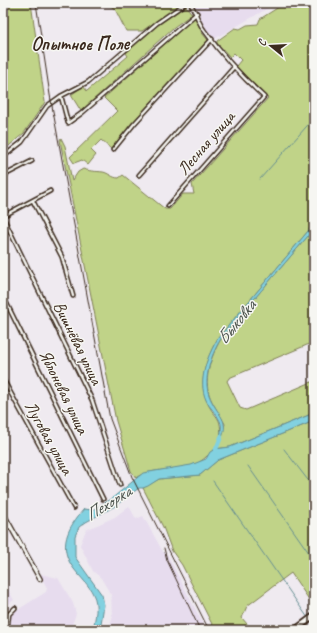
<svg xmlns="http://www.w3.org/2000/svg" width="317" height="633" font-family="Caveat,sans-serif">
<rect width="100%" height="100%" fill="#efeaf0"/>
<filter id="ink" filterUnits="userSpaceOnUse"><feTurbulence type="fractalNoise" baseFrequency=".025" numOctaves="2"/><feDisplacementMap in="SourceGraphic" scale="8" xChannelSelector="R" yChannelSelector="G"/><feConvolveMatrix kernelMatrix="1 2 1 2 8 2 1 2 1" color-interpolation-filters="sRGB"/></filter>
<g filter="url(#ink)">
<path fill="#e7dcee" d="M192,3H277L214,39L205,29L200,19V15Z
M129,506L136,519L143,516L163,552L167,554L206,630H109L112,618L111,595L101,578L93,571L80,545L86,530L115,517Z
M40,574L58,578L73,603L76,614L70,630H8L11,614L46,592L47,588Z
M3,581L14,600L3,608Z"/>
<path fill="#c0d388" stroke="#7e7e53" d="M3,3H31L45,102L24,133L3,151Z
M106,3H183L142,31H126L115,9Z
M285,3H314V224L218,338C208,355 198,379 206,399C214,421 223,412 220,441L225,424C220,414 212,404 209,394C203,375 214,348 225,333L314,229V342L229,378L227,381L240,408L246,410L314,381V413L230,447L215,449C205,457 203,462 190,466C177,470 145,469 136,478L131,471L116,421L60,140L61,138L65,146L72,181L78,172L83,169C93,172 95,171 103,172C109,173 112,178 119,178L123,175L165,209H170L183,194H194L192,184L268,98L236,66L241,60L234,53L230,57L217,43V41L235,28L240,29L247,25L258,24L260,19Z
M186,6L192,14L174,27L81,111L71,95L83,86L87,91L128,56L126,53L158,25Z
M195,17L202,33L208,40L131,124L111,149L101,140L91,150L96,155L88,165L82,160L74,163L70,157L117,111L104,98Z
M314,421V598L310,601L291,573L247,606L242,618L252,630H215L182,565L172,551L163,527L143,488L159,479L200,475L218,460Z"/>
<path fill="#82d1e0" stroke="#668e92" d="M314,224V229L225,333C214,347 202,376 209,395C216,415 233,420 219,443C220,436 223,427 220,421C217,413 209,408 206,400C197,380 208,355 218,338Z
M314,413V421L218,460L200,475L159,479L148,486L143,488H139L115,506L86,522L79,527L75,536V557L102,595L104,605L100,630H93C95,618 99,605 93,594C89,585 80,577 74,569C57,547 68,527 84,509L92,510L110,500L143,473L191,465L206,459L210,452L215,449L230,447Z"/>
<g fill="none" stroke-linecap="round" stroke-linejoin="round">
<path stroke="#668e92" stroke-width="1" d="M260,179L314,118
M284,449L314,488
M248,466L314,560
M213,481L308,618
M310,621L314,626"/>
<path stroke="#82d1e0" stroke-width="4.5" d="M214,454L221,437"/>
<g stroke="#3b2a1e" stroke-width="5.5">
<path id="minor" d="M61,96L68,123L82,113L197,13
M113,150L134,124L212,39
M3,157L22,142L47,106L61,96L88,82L157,23L186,3
M139,175L234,67
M3,176L32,161
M33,201L62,257L73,296
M168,206L264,97C242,77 221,54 204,30C198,22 196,12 190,3
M3,216L50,191
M3,217L92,400L120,485
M3,296L103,499
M3,379L74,508
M3,531L10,526
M7,630L9,614L15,608"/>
</g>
<g stroke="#3b2a1e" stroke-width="6">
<path id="tertiary" d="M3,513L40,579"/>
</g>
<g stroke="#3b2a1e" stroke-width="8">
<path id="trunk" d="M295,630L314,616
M312,630L314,629"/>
</g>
<use href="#minor" stroke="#f6f6f2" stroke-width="2.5"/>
<use href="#tertiary" stroke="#f6f6f2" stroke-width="3.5"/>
<use href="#trunk" stroke="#f6f6f2" stroke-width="4.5"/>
<path stroke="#3b2a1e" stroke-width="1" d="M36,3L50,95L110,419L132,477L209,630
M164,548L167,560L200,630"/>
</g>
</g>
<g text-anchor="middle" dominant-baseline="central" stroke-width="3" stroke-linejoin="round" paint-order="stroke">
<g font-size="17" fill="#3b2a1e" stroke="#f6f6f2">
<text transform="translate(206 143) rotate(-49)">Лесная улица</text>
<text transform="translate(78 343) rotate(64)">Вишнёвая улица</text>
<text transform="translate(64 392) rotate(64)">Яблоневая улица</text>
<text transform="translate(49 438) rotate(61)">Луговая улица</text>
</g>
<g font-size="18" font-style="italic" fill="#4d544e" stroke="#f6f6f2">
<text transform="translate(236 322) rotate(-51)">Быковка</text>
<text transform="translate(108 503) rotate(-32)">Пехорка</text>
</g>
<g font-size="19" font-weight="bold" fill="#3b2a1e" stroke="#f6f6f2">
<text x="80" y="44">Опытное Поле</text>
</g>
</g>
<rect width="317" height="633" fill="none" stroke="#f6f6f2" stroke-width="16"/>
<rect x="8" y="8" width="301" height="617" fill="none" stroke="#3b2a1e" stroke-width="1.5" filter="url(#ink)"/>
<g transform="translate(271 46) rotate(288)" stroke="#f6f6f2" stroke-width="3" paint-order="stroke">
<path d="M0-3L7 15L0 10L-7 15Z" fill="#3b2a1e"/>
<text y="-6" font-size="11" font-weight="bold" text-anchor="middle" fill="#3b2a1e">С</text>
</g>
</svg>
